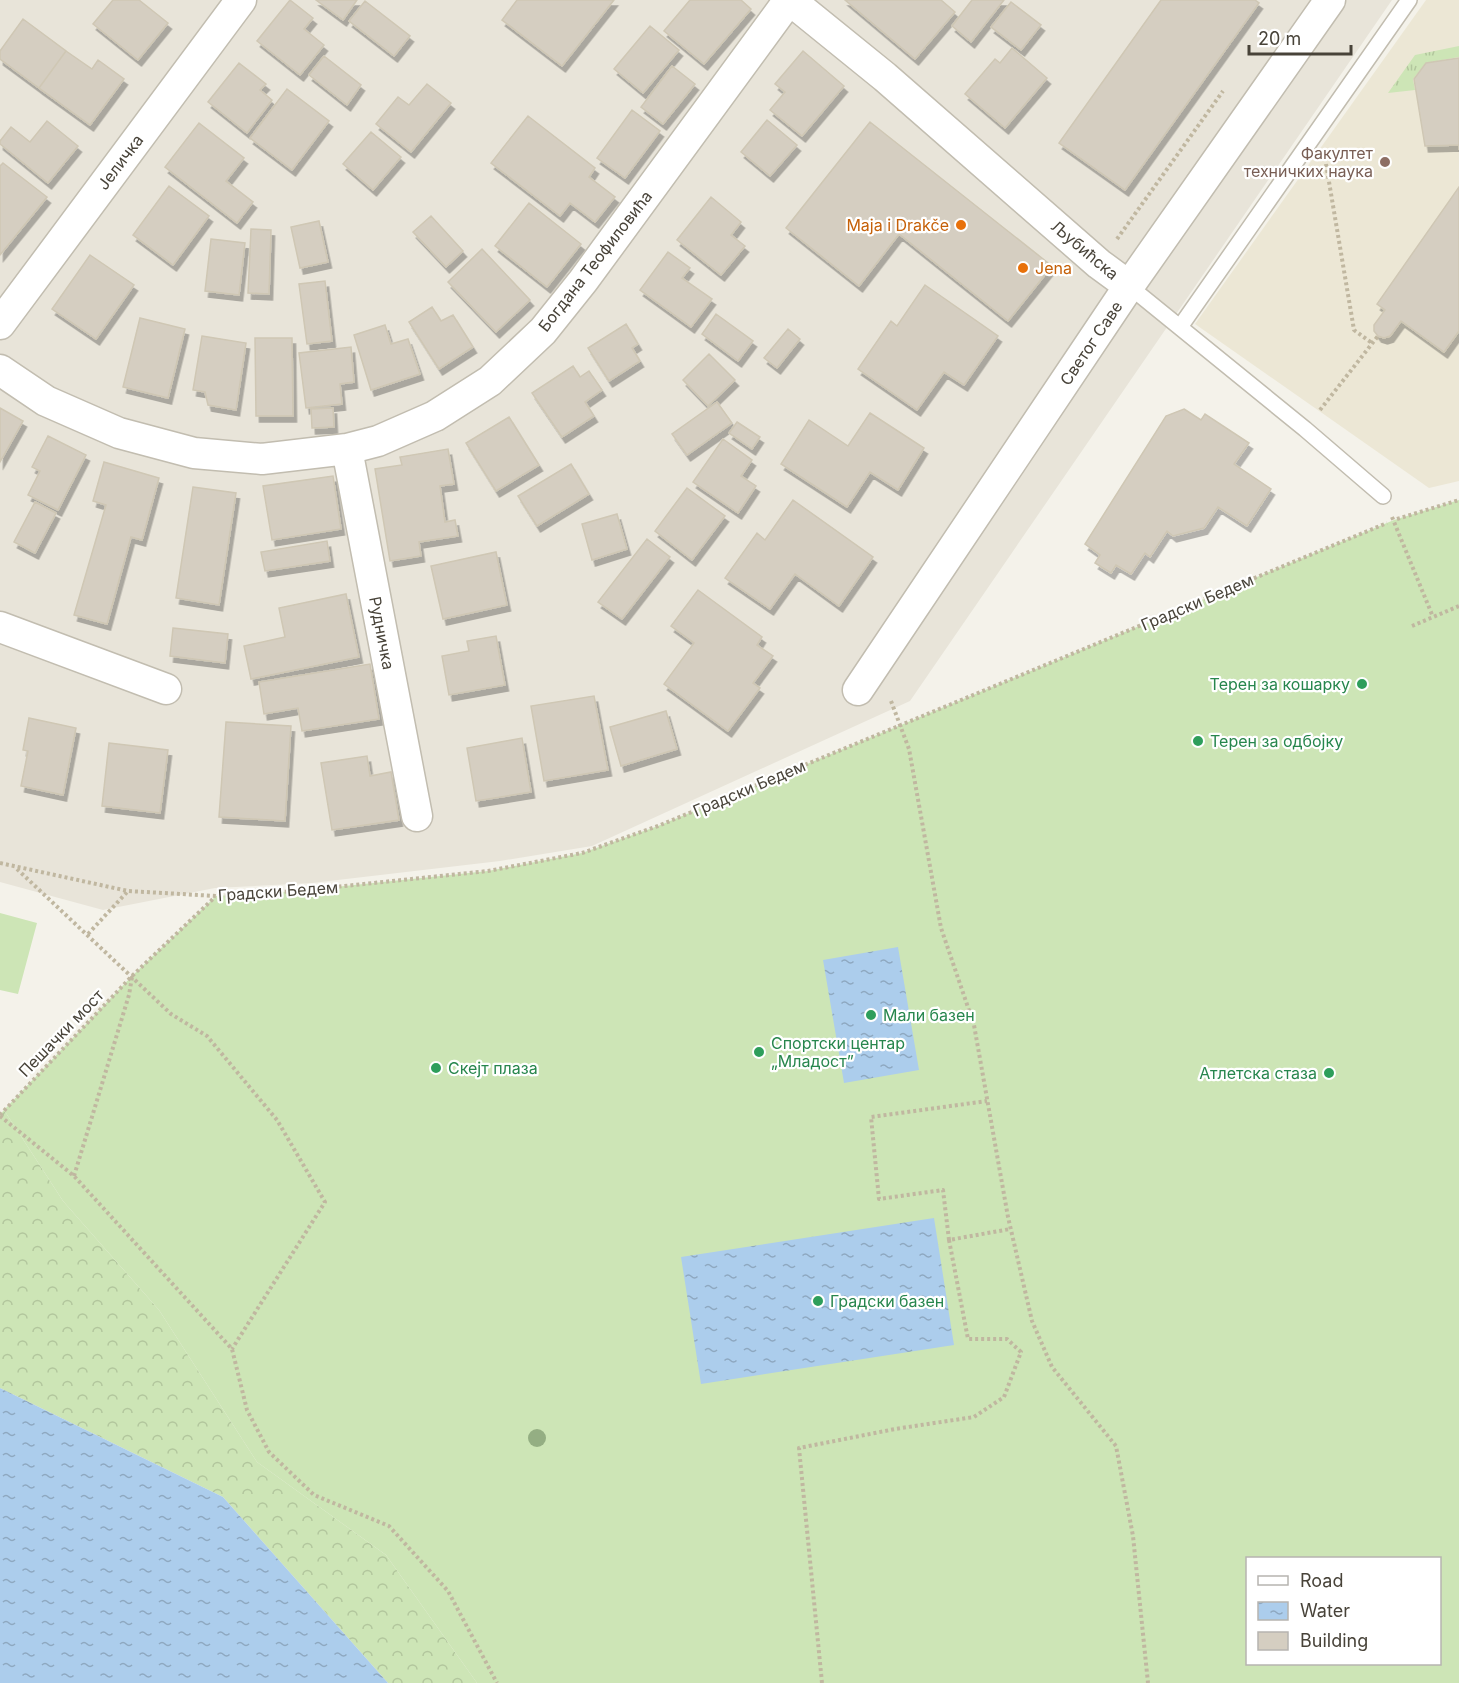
<svg xmlns="http://www.w3.org/2000/svg" width="1459" height="1683" font-family="Inter,sans-serif">
<defs>
<pattern id="grass-tufts" width="24" height="20" patternUnits="userSpaceOnUse" patternTransform="scale(1.5)"><rect width="24" height="20" fill="#cde5b6"/><path d="M3 7l-1-3M5 7V3M7 7l1-3M15 17l-1-3M17 17v-4M19 17l1-3" fill="none" stroke="#b2c69d"/></pattern>
<pattern id="forest-crowns" width="20" height="18" patternUnits="userSpaceOnUse" patternTransform="scale(1.5)"><rect width="20" height="18" fill="#cde5b6"/><path d="M2 6a3 3 0 1 1 6 0M12 15a3 3 0 1 1 6 0" fill="none" stroke="#b2c69d"/></pattern>
<pattern id="water-ripples" width="26" height="14" patternUnits="userSpaceOnUse" patternTransform="scale(1.5)"><rect width="26" height="14" fill="#accdec"/><path d="M2 4q2-2 4 0t4 0M15 11q2-2 4 0t4 0" fill="none" stroke="#8ea8c0"/></pattern>
<filter id="shadow"><feDropShadow dx="3.5" dy="6" stdDeviation="0" flood-color="#0004"/></filter>
</defs>
<rect width="100%" height="100%" fill="#f4f2ea"/>
<path fill="#e8e4d9" d="M0,0H1392L910,701L592,846L500,861L312,883L215,888L103,910L0,882Z"/>
<path fill="#ece7d5" d="M1426,0H1459V481L1429,488L1195,324Z"/>
<path fill="url(#grass-tufts)" d="M1459,46V57L1426,63L1413,79L1415,90L1388,93L1415,55Z"/>
<path fill="url(#forest-crowns)" d="M4,1110L63,1201L159,1310L257,1462L386,1555L477,1683H388L223,1497L0,1388V1115Z"/>
<path fill="#cde5b6" fill-rule="evenodd" d="M1459,500V1683H477L386,1555L257,1462L159,1310L63,1201L4,1110L132,976L216,896L297,891L488,871L582,853L658,826L1394,520ZM1248,1558H1440V1664H1248Z
M0,913L37,923L18,994L0,990Z"/>
<path fill="url(#water-ripples)" d="M898,947L919,1070L844,1083L823,960Z
M934,1218L954,1345L701,1384L681,1257Z
M0,1388L223,1497L388,1683H0Z"/>
<path fill="#d5cec1" stroke="#cfc7b4" stroke-width="1.5" filter="url(#shadow)" d="M113,0H139L168,23L138,60L93,24Z
M290,0L313,18L304,29L324,45L300,75L257,41Z
M316,0H357L343,20Z
M517,0H614L562,66L502,20Z
M690,0H741L751,9L704,64L664,31Z
M845,0H941L955,12L915,59Z
M972,0H1004L971,42L952,26Z
M1161,0H1255L1259,3L1125,190L1059,143Z
M365,1L410,36L394,56L349,21Z
M1011,2L1041,25L1021,50L991,27Z
M23,19L66,51L39,88L0,59V51Z
M650,26L679,50L643,93L614,69Z
M1012,48L1047,78L1005,128L965,94L995,59L1000,63Z
M66,51L92,69L98,60L124,79L90,125L39,88Z
M803,51L844,86L802,136L770,110L785,92L775,84Z
M324,56L361,85L347,105L309,75Z
M1459,58V150V145L1425,146L1414,79L1426,63Z
M239,63L266,84L260,90L272,100L247,133L208,102Z
M672,66L695,84L663,124L641,107Z
M427,84L451,103L411,152L376,124L398,97L409,105Z
M287,89L329,121L292,170L250,138Z
M632,110L660,131L625,178L597,158Z
M528,116L595,168L589,177L615,197L595,222L570,203L560,216L491,163Z
M767,120L797,145L770,176L741,152Z
M47,121L78,146L48,183L0,144V141L11,127L30,142Z
M870,122L1052,266L1008,321L899,234L859,286L786,228Z
M199,123L244,158L226,181L253,202L237,223L165,167Z
M371,132L401,157L373,190L343,164Z
M3,163L47,197L0,255V166Z
M169,186L209,216L173,265L133,235Z
M1459,187V331L1444,352L1401,321L1390,336L1384,338L1378,336L1374,331V325L1385,310L1377,304Z
M711,197L741,222L731,235L745,246L721,275L677,240Z
M529,203L581,244L547,287L495,246Z
M431,216L463,251L446,267L413,232Z
M319,221L328,262L300,268L291,227Z
M251,229L271,230L269,294L248,293Z
M211,239L245,243L239,295L205,291Z
M482,249L530,300L496,332L448,282Z
M668,252L690,268L682,278L712,299L691,327L640,290Z
M90,255L134,285L96,339L52,309Z
M325,281L332,341L307,344L299,284Z
M925,285L998,336L964,385L944,372L917,410L858,369L891,321L897,326Z
M432,307L441,321L453,315L473,347L439,369L409,322Z
M716,314L753,341L738,361L702,334Z
M140,318L185,329L168,398L123,387Z
M626,324L638,344L632,348L640,361L609,381L588,348Z
M385,325L391,344L408,339L420,374L371,390L354,335Z
M788,329L800,339L777,368L764,358Z
M202,336L246,343L236,410L208,405L205,392L193,390Z
M255,338H292L293,416H256Z
M351,347L354,382L340,384L342,404L306,408L299,353Z
M709,354L735,380L708,406L683,380Z
M573,366L580,377L589,371L602,390L585,402L594,416L562,437L532,393Z
M717,402L732,423L687,455L672,434Z
M0,408L23,421L0,462Z
M333,408L334,427L312,428L311,409Z
M1184,409L1201,420L1205,414L1249,443L1234,464L1271,489L1247,526L1218,507L1204,528L1173,536L1167,531L1150,557L1145,553L1131,574L1116,565L1111,573L1095,563L1100,555L1085,544L1166,416Z
M870,413L924,448L898,490L870,472L847,507L781,464L809,420L848,446Z
M509,417L539,465L496,491L466,443Z
M737,422L760,437L752,449L729,433Z
M48,436L86,455L58,510L28,495L40,471L32,467Z
M723,439L752,460L741,476L756,486L738,513L693,482Z
M448,449L454,484L440,486L445,522L455,520L458,536L419,542L421,556L390,561L375,469L402,465L400,457Z
M104,462L159,478L142,540L131,537L107,624L74,615L106,505L93,501Z
M571,464L589,494L537,526L518,496Z
M333,476L341,529L272,540L263,486Z
M193,487L236,493L219,605L176,598Z
M687,488L725,516L692,560L655,531Z
M793,500L873,557L839,606L795,574L770,609L725,578L757,533L765,540Z
M35,502L56,513L35,553L14,542Z
M617,514L627,549L592,560L582,524Z
M647,539L670,557L622,619L598,602Z
M327,541L330,561L265,571L261,552Z
M496,552L507,605L443,619L431,566Z
M698,590L762,637L757,645L773,656L753,683L760,688L728,731L664,684L694,643L671,626Z
M346,594L359,657L251,679L244,646L285,637L279,608Z
M173,628L228,634L225,663L170,656Z
M496,636L505,685L449,695L442,656L469,651L467,641Z
M370,664L379,719L302,731L298,708L264,714L259,682Z
M594,696L608,770L544,781L531,706Z
M666,711L677,749L621,766L610,727Z
M29,718L76,728L63,795L21,786L28,751L23,750Z
M226,722L291,726L285,821L219,817Z
M522,738L531,792L476,801L467,748Z
M109,743L168,750L160,813L102,806Z
M367,756L370,776L391,772L399,820L332,830L321,763Z"/>
<g fill="none" stroke-linecap="round" stroke-linejoin="round">
<g stroke="#c2bdb0" stroke-width="18">
<path id="lane" d="M1129,286L1305,429L1383,496
M1180,327L1409,0"/>
</g>
<g stroke="#c2bdb0" stroke-width="33">
<path id="street" d="M790,0L885,77L1099,264L1129,286
M0,324L241,0
M0,370L46,401L119,433L194,453L262,459L347,449L378,441L435,416L490,381L543,331L583,281L789,0
M347,449L417,816
M0,627L166,689
M858,690L1129,286L1330,0"/>
</g>
<path stroke="#c0b7a0" stroke-width="4" stroke-dasharray="3 3" stroke-linecap="butt" d="M1326,164L1354,330L1372,343
M1117,239L1223,91
M1320,410L1378,336
M1392,517L1433,617
M1397,519L1459,500
M1412,626L1459,606
M891,701L909,749L941,928L974,1025L1008,1217L1032,1321L1052,1367L1116,1446L1133,1536L1148,1683
M0,863L128,891L216,896L297,891L488,871L582,853L658,826L1387,523
M17,869L171,1014L207,1036L277,1120L325,1202L232,1349
M88,934L128,891
M0,1115L132,976L215,897
M0,1116L74,1176L232,1349L247,1410L269,1452L314,1495L389,1526L448,1591L497,1683
M74,1176L129,995L132,977
M949,1240L943,1190L879,1199L871,1117L987,1101
M822,1683L799,1448L895,1429L974,1417L1004,1397L1021,1352L1007,1339H968L949,1240L1010,1229"/>
<use href="#lane" stroke="#fff" stroke-width="15"/>
<use href="#street" stroke="#fff" stroke-width="30"/>
</g>
<circle fill="#94ae83" cx="537" cy="1438" r="9"/>
<circle fill="#8d6e63" stroke="#fff" stroke-width="2" cx="1385" cy="162" r="6"/>
<g fill="#e8710a" stroke="#fff" stroke-width="2">
<circle cx="961" cy="225" r="6"/>
<circle cx="1023" cy="268" r="6"/>
</g>
<g fill="#2e9e5b" stroke="#fff" stroke-width="2">
<circle cx="1362" cy="684" r="6"/>
<circle cx="1198" cy="741" r="6"/>
<circle cx="871" cy="1015" r="6"/>
<circle cx="759" cy="1052" r="6"/>
<circle cx="436" cy="1068" r="6"/>
<circle cx="1329" cy="1073" r="6"/>
<circle cx="818" cy="1301" r="6"/>
</g>
<g text-anchor="middle" dominant-baseline="central" stroke-width="4.5" stroke-linejoin="round" paint-order="stroke">
<g font-size="16" fill="#785e54" stroke="#fff" text-anchor="end">
<text x="1373" y="153">Факултет<tspan x="1373" dy="18">техничких наука</tspan></text>
</g>
<g font-size="16" fill="#484339" stroke="#fff">
<text transform="translate(120 162) rotate(-53)">Јеличка</text>
<text transform="translate(1085 250) rotate(40)">Љубићска</text>
<text transform="translate(595 261) rotate(-52)">Богдана Теофиловића</text>
<text transform="translate(1091 343) rotate(-56)">Светог Саве</text>
<text transform="translate(1197 602) rotate(-23)">Градски Бедем</text>
<text transform="translate(382 633) rotate(79)">Рудничка</text>
<text transform="translate(749 788) rotate(-23)">Градски Бедем</text>
<text transform="translate(278 891) rotate(-4)">Градски Бедем</text>
<text transform="translate(61 1033) rotate(-46)">Пешачки мост</text>
</g>
<g font-size="16" fill="#c56008" stroke="#fff" text-anchor="end">
<text x="949" y="225">Maja i Drakče</text>
<text x="1035" y="268" text-anchor="start">Jena</text>
</g>
<g font-size="16" fill="#27864d" stroke="#fff" text-anchor="start">
<text x="1350" y="684" text-anchor="end">Терен за кошарку</text>
<text x="1210" y="741">Терен за одбојку</text>
<text x="883" y="1015">Мали базен</text>
<text x="771" y="1043">Спортски центар<tspan x="771" dy="18">„Младост”</tspan></text>
<text x="448" y="1068">Скејт плаза</text>
<text x="1317" y="1073" text-anchor="end">Атлетска стаза</text>
<text x="830" y="1301">Градски базен</text>
</g>
</g>
<rect x="1246" y="1557" width="195" height="108" fill="#ffffff" stroke="#b6b4b0" stroke-width="1.5"/>
<rect x="1258" y="1576" width="30" height="9" fill="#ffffff" stroke="#b6b4b0" stroke-width="1.5"/>
<text x="1300" y="1587" font-size="18" fill="#484339">Road</text>
<rect x="1258" y="1602" width="30" height="18" fill="url(#water-ripples)" stroke="#b6b4b0" stroke-width="1.5"/>
<text x="1300" y="1617" font-size="18" fill="#484339">Water</text>
<rect x="1258" y="1632" width="30" height="18" fill="#d5cec1" stroke="#b6b4b0" stroke-width="1.5"/>
<text x="1300" y="1647" font-size="18" fill="#484339">Building</text>
<path d="M1249 45v9h102v-9" fill="none" stroke="#484339" stroke-width="3"/>
<text x="1258" y="45" font-size="18" fill="#484339" stroke="#ffffff" stroke-width="4.5" paint-order="stroke">20 m</text>
</svg>
